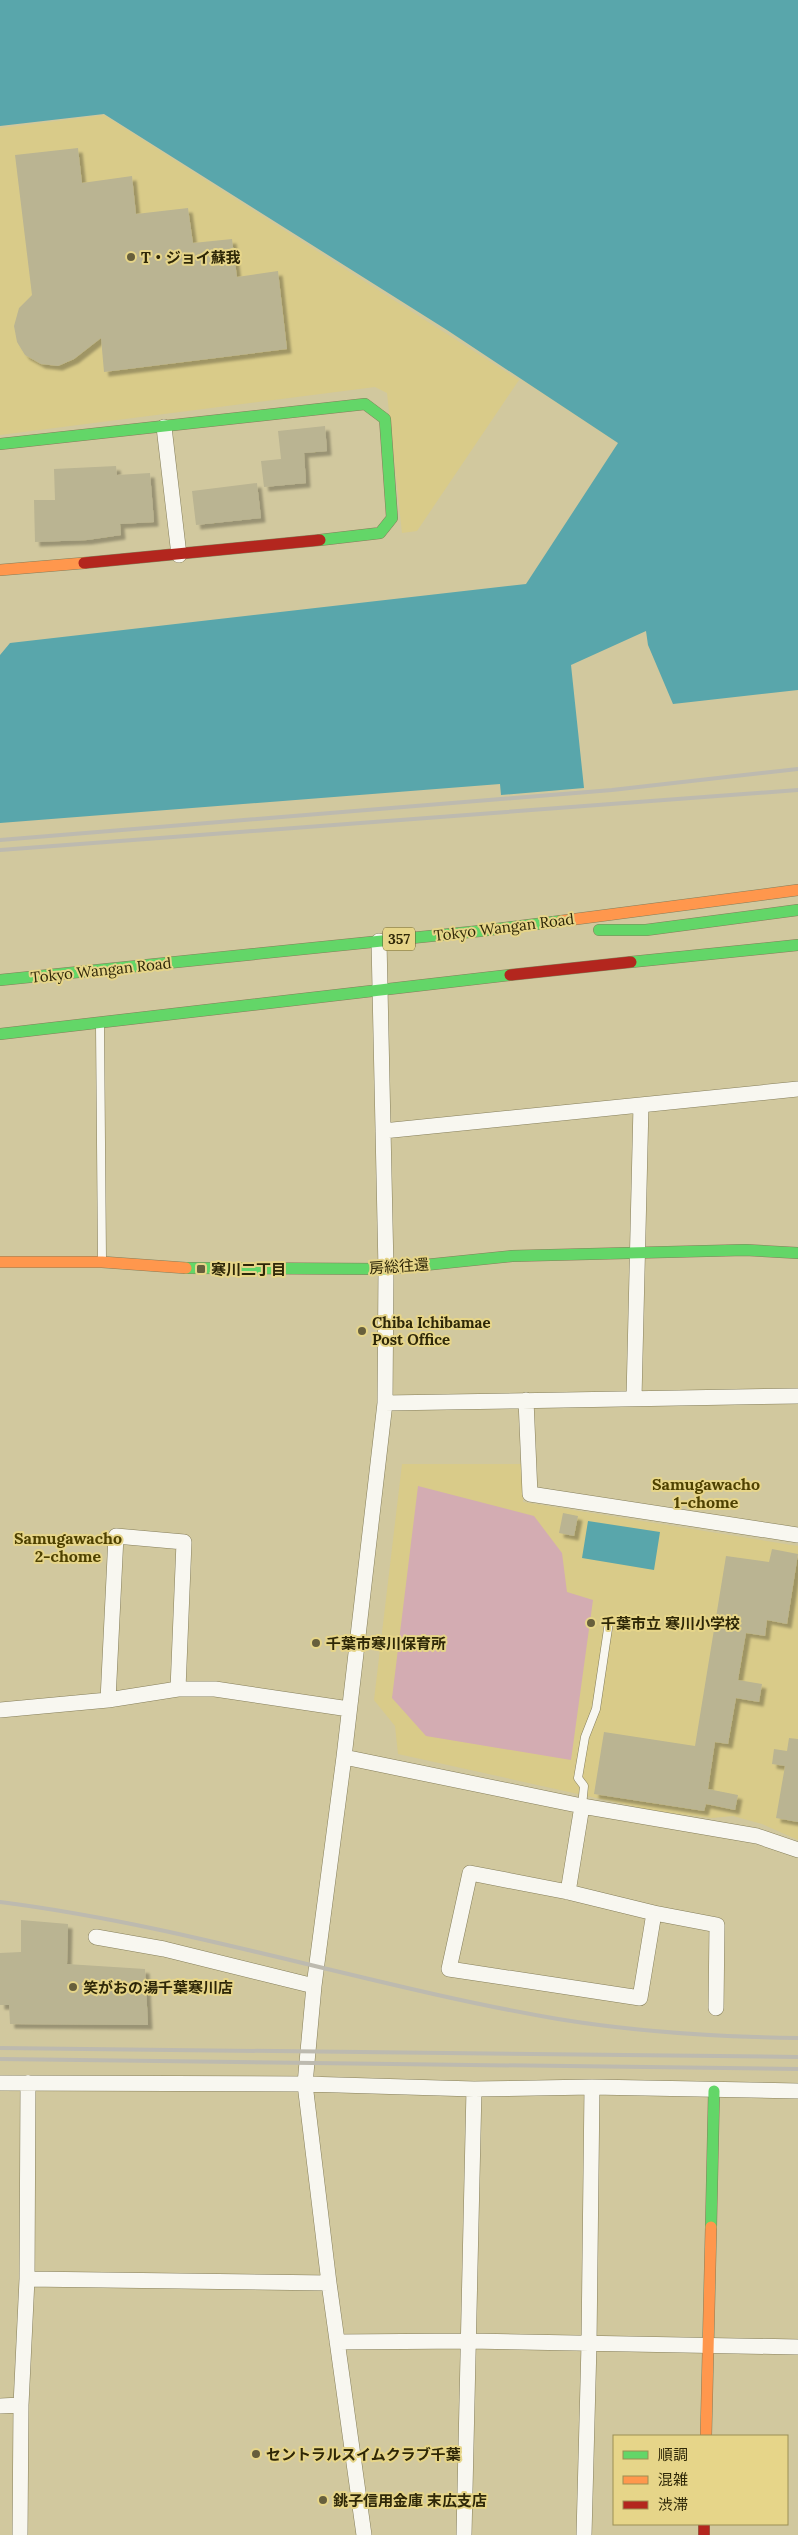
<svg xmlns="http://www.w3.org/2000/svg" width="798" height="2535" font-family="Lora,'Noto Sans JP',serif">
<defs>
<filter id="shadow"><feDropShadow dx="4.5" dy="4.5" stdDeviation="1" flood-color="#0004"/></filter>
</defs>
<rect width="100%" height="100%" fill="#d1c89e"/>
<path fill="#d9cb89" d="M104,115L519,380L417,531L402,533L387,393L375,387L0,435V128Z
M402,1464H522L523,1502L798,1546V1840L762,1824L733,1816L712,1818L655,1811L398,1754L395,1726L374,1700Z"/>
<path fill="#d3acb2" d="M418,1486L534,1516L562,1553L567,1592L593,1600L571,1760L426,1736L392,1698Z"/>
<path fill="#59a6ab" d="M0,0H798V690L673,704L648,645L646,631L571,665L584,788L501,795L500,784L0,823V655L10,643L526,584L618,443L447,330L104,114L0,126Z
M588,1521L660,1532L654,1570L582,1558Z"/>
<path fill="#bab492" filter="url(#shadow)" d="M78,148L82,183L132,176L136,214L188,208L193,243L232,239L237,277L278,271L287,349L104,372L101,338L74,359L58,366L41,364L25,355L17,342L14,326L19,308L32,295L15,155Z
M325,426L327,451L304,453L306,483L264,487L261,461L281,459L278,431Z
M116,466L117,475L150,473L154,522L120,524L121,535L87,540L35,542L34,500H55L54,469Z
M257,483L261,518L196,525L192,491Z
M563,1513L578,1516L574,1536L559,1533Z
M772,1549L798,1554L787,1624L767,1620L765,1636L746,1633L738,1680L762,1684L759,1702L736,1698L728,1744L715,1742L708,1789L738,1795L735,1810L706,1804L704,1811L594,1794L604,1732L695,1746L726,1556L769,1562Z
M789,1738L798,1739V1822L776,1818L785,1766L772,1764L774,1749L787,1751Z
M21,1920L68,1924L67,1964L145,1969L148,2025L10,2024L9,2005H0V1953L21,1952Z"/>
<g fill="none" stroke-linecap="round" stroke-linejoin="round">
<g stroke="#857e5a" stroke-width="9">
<path id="lane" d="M100,1026L102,1260
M582,1806L584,1786L578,1778L585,1737L596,1709L609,1622"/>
</g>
<g stroke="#857e5a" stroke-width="16">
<path id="street" d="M164,427L179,555
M383,1131L798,1089
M634,1398L641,1105
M526,1400L530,1494L798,1535
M385,1403L798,1396
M108,1700L116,1536L184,1542L178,1689
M0,1710L108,1700L178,1689H215L349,1709
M344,1757L582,1806L757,1836L798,1850
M470,1873L568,1892L654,1913L640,1998L449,1969Z
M568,1892L582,1806
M654,1913L717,1925L716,2008
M96,1937L164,1949L314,1986
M0,2083L305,2084L474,2089L592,2087L798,2091
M27,2279L329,2283
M337,2342L469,2341L798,2347
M0,2406L21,2405
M20,2535L21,2405L27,2279L28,2083
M364,2535L329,2283L305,2084L314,1986L344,1757L385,1403L386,1269L379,941
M464,2535L474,2089
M584,2535L589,2344L592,2087"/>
</g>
<g stroke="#857e5a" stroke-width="12">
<path id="fast" d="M0,444L365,404L385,419L392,518L380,533L320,540
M599,930H646L798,910
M631,962L798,945
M0,980L480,931L561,921
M0,1034L510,975
M186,1268L386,1269L512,1256L745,1250L798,1253
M711,2227L714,2091"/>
</g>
<g stroke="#857e5a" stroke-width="12">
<path id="slow" d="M0,570L84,563
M561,921L798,890
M0,1262H102L186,1268
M706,2436L711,2227"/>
</g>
<g stroke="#857e5a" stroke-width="12">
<path id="jam" d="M84,563L320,540
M510,975L631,962
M704,2524V2535"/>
</g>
<use href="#lane" stroke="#f8f7f0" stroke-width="8"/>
<use href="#street" stroke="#f8f7f0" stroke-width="15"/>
<use href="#fast" stroke="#63d668" stroke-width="11"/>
<use href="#slow" stroke="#ff974d" stroke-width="11"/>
<use href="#jam" stroke="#b3261e" stroke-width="11"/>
<path stroke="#bdbaaf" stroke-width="4" d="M0,840L612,790L798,769
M0,850L798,790
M0,1902C189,1926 371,1987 558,2019C637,2032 718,2037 798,2038
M0,2048L798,2057
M0,2059L798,2069"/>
</g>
<g fill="#675f3c" stroke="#e6d589" stroke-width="2">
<circle cx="131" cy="257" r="5"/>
<rect x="196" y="1264" width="10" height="10" rx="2.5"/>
<circle cx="362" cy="1331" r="5"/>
<circle cx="591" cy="1623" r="5"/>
<circle cx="316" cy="1643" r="5"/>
<circle cx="73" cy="1987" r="5"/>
<circle cx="256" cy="2454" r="5"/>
<circle cx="323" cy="2500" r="5"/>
</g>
<g text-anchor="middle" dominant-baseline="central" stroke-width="4" stroke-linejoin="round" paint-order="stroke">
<rect fill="#e6d589" stroke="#655b2e" stroke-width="1" x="383" y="927.5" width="32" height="23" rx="4"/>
<g font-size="14" font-weight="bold" fill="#2e2707">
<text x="399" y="939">357</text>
</g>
<g font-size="15" font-weight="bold" fill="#2e2707" stroke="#e6d589" text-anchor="start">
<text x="141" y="257">T・ジョイ蘇我</text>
<text x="211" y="1269">寒川二丁目</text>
<text x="372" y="1322">Chiba Ichibamae<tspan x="372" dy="17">Post Office</tspan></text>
<text x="601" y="1623">千葉市立 寒川小学校</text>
<text x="326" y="1643">千葉市寒川保育所</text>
<text x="83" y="1987">笑がおの湯千葉寒川店</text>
<text x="266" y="2454">セントラルスイムクラブ千葉</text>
<text x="333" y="2500">銚子信用金庫 末広支店</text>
</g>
<g font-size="15" fill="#2e2707" stroke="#e6d589">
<text transform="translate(504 927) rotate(-7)">Tokyo Wangan Road</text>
<text transform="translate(101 970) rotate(-6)">Tokyo Wangan Road</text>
<text transform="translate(399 1266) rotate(-4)">房総往還</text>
</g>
<g font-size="16" font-weight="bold" fill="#4e4100" stroke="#e6d589">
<text x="706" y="1484">Samugawacho<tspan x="706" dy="18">1-chome</tspan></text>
<text x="68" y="1538">Samugawacho<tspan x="68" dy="18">2-chome</tspan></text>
</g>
</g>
<rect x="613" y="2435" width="175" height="90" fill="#e6d589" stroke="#9c8f55"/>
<rect x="623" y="2451" width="25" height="8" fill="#63d668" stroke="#9c8f55"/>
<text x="658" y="2460" font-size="15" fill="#2e2707">順調</text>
<rect x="623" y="2476" width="25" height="8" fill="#ff974d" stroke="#9c8f55"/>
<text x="658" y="2485" font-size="15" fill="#2e2707">混雑</text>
<rect x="623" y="2501" width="25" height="8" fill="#b3261e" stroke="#9c8f55"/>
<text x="658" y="2510" font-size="15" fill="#2e2707">渋滞</text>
</svg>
